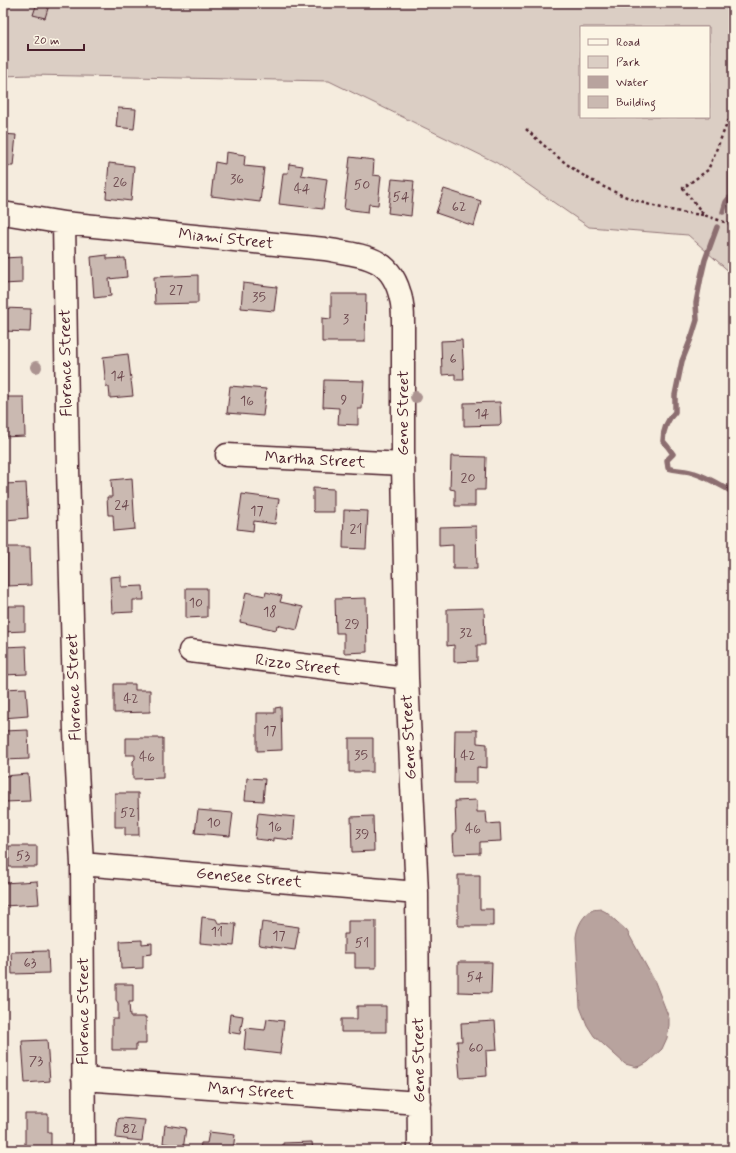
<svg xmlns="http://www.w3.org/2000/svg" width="736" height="1153" font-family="Mynerve,sans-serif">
<rect width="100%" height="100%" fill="#f5ecde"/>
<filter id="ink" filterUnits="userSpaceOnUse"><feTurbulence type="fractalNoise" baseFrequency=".025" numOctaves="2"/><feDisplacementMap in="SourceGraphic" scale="8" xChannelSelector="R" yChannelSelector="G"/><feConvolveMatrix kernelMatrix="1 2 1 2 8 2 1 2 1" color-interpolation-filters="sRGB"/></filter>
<g filter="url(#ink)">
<path fill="#dbcec4" stroke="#927678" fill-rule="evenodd" d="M3,3H733V275L688,235L589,227L497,163L329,81L31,75L3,76ZM581,27H709V117H581Z"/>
<path fill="#b8a39e" stroke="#8c6e70" d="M600,909L606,912L627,931L655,982L669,1018V1025L667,1038L662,1049L648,1062L643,1065L637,1067L625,1064L594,1036L587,1025L580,1007L576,937C577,927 583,914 593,910C595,909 597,910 600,909Z"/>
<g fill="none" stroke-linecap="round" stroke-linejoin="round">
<path stroke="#8c6e70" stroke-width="5.5" d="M723,212L726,202L731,196V163L733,153
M717,227L705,260L701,277L696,303L697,320L692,336L682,361L675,395V412C667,420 663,430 663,441L668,447L673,454L667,460L668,468C677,471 686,470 694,473C707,477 718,484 729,490L733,491"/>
</g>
<path fill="#cab9b1" stroke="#4a1f2b" d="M37,3L49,5L45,18L33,15Z
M118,108L136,109L134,129L116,127Z
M3,134L16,135L13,166H3Z
M226,152L245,155L244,166L264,168L260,202L211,196L215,162L225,164Z
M350,157L374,160L373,175L381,176L378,205L369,204L368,212L344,209Z
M109,163L134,166L131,201L106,198Z
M289,164L303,166L301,175L327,179L323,209L279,204L283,173H288Z
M392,179L414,181L411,216L388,213Z
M444,189L481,201L474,226L436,213Z
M107,255V259L125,258L127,277L109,279L111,296L94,298L91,257Z
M22,257V283L3,284V258Z
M198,275V303L155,304L154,277Z
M243,283L277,287L274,311L241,308Z
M331,294H366L365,342H322V318L331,319Z
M3,308L31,309L30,332L3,331Z
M462,340L464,380H455V374L442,375L441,341Z
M128,354L133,396L110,398L109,387H106L103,357Z
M324,380L364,381L362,409H358V425L338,424L339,408L323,407Z
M230,386L266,389L263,416L227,413Z
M3,397H24L25,436L3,437Z
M500,402L501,423L499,425L464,426V403Z
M451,456L486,457L485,490H475V506H455V490L450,489Z
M132,478L135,529L114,531L113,515H108L107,497H112L111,480Z
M26,483L28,518L6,520L4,484Z
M313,488L334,489V512H314L313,509Z
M242,494L279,499L275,524L254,521L253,531L237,529Z
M344,510L368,511L366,549L343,548Z
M476,526L477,569H453V545L439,546V527Z
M7,547H30L31,585L7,586Z
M121,576V587L143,586L144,600H133V612L112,613L110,577Z
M186,588H207V617L186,618Z
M246,592L265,596L266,592L282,596L280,602L303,607L297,630L277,625L276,630L240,622Z
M366,598L367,652L344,653V633H336L335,599Z
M3,606H25V631L3,632Z
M484,608L485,645H477V661L454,662V645L447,646V609Z
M26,646L27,674L3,675V647Z
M114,684H135V690H150V712L114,713Z
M26,688L28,716L3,718V689Z
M281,707L282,750L257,751V713H275V708Z
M28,730L29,759L4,760L3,731Z
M455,730H477V743L487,744V768L477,767V783H454Z
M126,738H163V778L133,779V761L135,759V755H126Z
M349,738H373V772H349Z
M28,774L30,801L5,802L4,776Z
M247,778L265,779L263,801L245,800Z
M115,793H138L139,835H125V827H115Z
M477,800V812H486L487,824L500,823L501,841L480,842V853L454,854L453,836L456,830L455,801Z
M198,810L233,813L230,836L195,833Z
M258,813L295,817L293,840L273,838V841L255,839Z
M373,816L374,851L352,852L351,817Z
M9,846H37V867H9Z
M458,875H480V909H493V926H458Z
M37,881L39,904L3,906V883Z
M202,917L216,919L218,923L236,924L234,946L200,943Z
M348,921H376V968H355V953H344V934H348Z
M262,922L299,927L295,950L259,945Z
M142,940V944L152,943V954L143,955V968L121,969L120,941Z
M48,951L49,973L12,974L11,952Z
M458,962H492L491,993L458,992Z
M116,984H133V1002H129L130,1017H146V1044H136V1050H112V1019H118V1003L116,1000Z
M357,1006H386V1032H341V1019H357Z
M230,1014L243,1016L240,1034L228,1032Z
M267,1019L284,1021L280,1054L246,1050L244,1049L246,1028L265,1030Z
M495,1021L497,1050L486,1051L487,1076L460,1078L457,1041H462L461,1023Z
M47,1040L50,1081L25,1083L22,1041Z
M25,1114H48V1132H51V1150H25Z
M121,1118L145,1120L142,1141L116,1138L118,1119Z
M165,1125L186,1128L183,1150H171L172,1145L163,1143Z
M209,1132L235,1135L233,1150H200L201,1143H207Z
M312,1142L313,1150H283V1143Z"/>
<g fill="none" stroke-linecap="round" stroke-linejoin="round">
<g stroke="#4a1f2b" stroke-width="25">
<path id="minor" d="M3,213L64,223L325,249C362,256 392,255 401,299C403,306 403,315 403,323V464L407,678L417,893L419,1150
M64,223L68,468L75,732L82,864L84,1150
M227,455L403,464
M190,651L407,678
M82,864L417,893
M83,1079L419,1103"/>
</g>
<path stroke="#4a1f2b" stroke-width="2.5" stroke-dasharray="3 3" stroke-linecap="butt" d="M733,109L708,170L683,188L704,215L733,225
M526,129C542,144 558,158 575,170C613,196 659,211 704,215"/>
<use href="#minor" stroke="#fcf5e5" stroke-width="22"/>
</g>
<g fill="#ab9390">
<circle cx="36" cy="367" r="6"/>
<circle cx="416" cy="397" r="6"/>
</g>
</g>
<g text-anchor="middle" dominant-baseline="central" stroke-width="3" stroke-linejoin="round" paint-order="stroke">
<g font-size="14" fill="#6a464c">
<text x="237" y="179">36</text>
<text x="120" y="182">26</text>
<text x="362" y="185">50</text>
<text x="302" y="189">44</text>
<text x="401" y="197">54</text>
<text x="459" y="207">62</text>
<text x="176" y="290">27</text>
<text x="259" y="297">35</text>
<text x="346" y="319">3</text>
<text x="453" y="359">6</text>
<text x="118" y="376">14</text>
<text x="344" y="400">9</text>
<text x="247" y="401">16</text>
<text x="482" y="414">14</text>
<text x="468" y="478">20</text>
<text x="122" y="505">24</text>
<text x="257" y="511">17</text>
<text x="356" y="529">21</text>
<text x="196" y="603">10</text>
<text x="270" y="612">18</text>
<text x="352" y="624">29</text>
<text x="466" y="633">32</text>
<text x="131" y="699">42</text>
<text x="270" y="731">17</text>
<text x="361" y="755">35</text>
<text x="468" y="756">42</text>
<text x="147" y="757">46</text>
<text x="128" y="813">52</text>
<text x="214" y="823">10</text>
<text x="275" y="827">16</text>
<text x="473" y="829">46</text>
<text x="362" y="834">39</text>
<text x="23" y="856">53</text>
<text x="217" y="932">11</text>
<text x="279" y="936">17</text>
<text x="362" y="943">51</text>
<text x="30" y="963">63</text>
<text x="475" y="977">54</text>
<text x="476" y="1048">60</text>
<text x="36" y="1061">73</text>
<text x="130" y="1129">82</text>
</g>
<g font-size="16" fill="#4a1f2b" stroke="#fcf5e5">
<text transform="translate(226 239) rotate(6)">Miami Street</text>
<text transform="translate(66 363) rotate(-91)">Florence Street</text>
<text transform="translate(403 413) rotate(-90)">Gene Street</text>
<text transform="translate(315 460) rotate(3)">Martha Street</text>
<text transform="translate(298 665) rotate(7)">Rizzo Street</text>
<text transform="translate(74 687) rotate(-92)">Florence Street</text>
<text transform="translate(409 737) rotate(-93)">Gene Street</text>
<text transform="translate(249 878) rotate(5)">Genesee Street</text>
<text transform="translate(83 1011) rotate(-90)">Florence Street</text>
<text transform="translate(419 1060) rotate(-91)">Gene Street</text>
<text transform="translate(251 1091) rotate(4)">Mary Street</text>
</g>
</g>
<rect width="736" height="1153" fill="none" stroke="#fcf5e5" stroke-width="16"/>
<rect x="8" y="8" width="720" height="1137" fill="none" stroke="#4a1f2b" stroke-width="1.5" filter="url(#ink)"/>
<rect x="580" y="26" width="130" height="92" fill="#fcf5e5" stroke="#b59f9b"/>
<rect x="588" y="39" width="20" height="6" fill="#fcf5e5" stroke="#b59f9b"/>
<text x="616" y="46" font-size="12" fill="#4a1f2b">Road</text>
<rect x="588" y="56" width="20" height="12" fill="#dbcec4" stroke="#b59f9b"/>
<text x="616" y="66" font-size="12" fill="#4a1f2b">Park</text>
<rect x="588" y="76" width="20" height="12" fill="#b8a39e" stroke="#b59f9b"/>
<text x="616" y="86" font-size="12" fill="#4a1f2b">Water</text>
<rect x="588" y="96" width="20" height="12" fill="#cab9b1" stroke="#b59f9b"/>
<text x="616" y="106" font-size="12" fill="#4a1f2b">Building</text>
<path d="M28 44v6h56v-6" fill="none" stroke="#4a1f2b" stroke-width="2"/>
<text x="34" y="44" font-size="12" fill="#4a1f2b" stroke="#fcf5e5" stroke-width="3" paint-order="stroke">20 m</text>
</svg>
